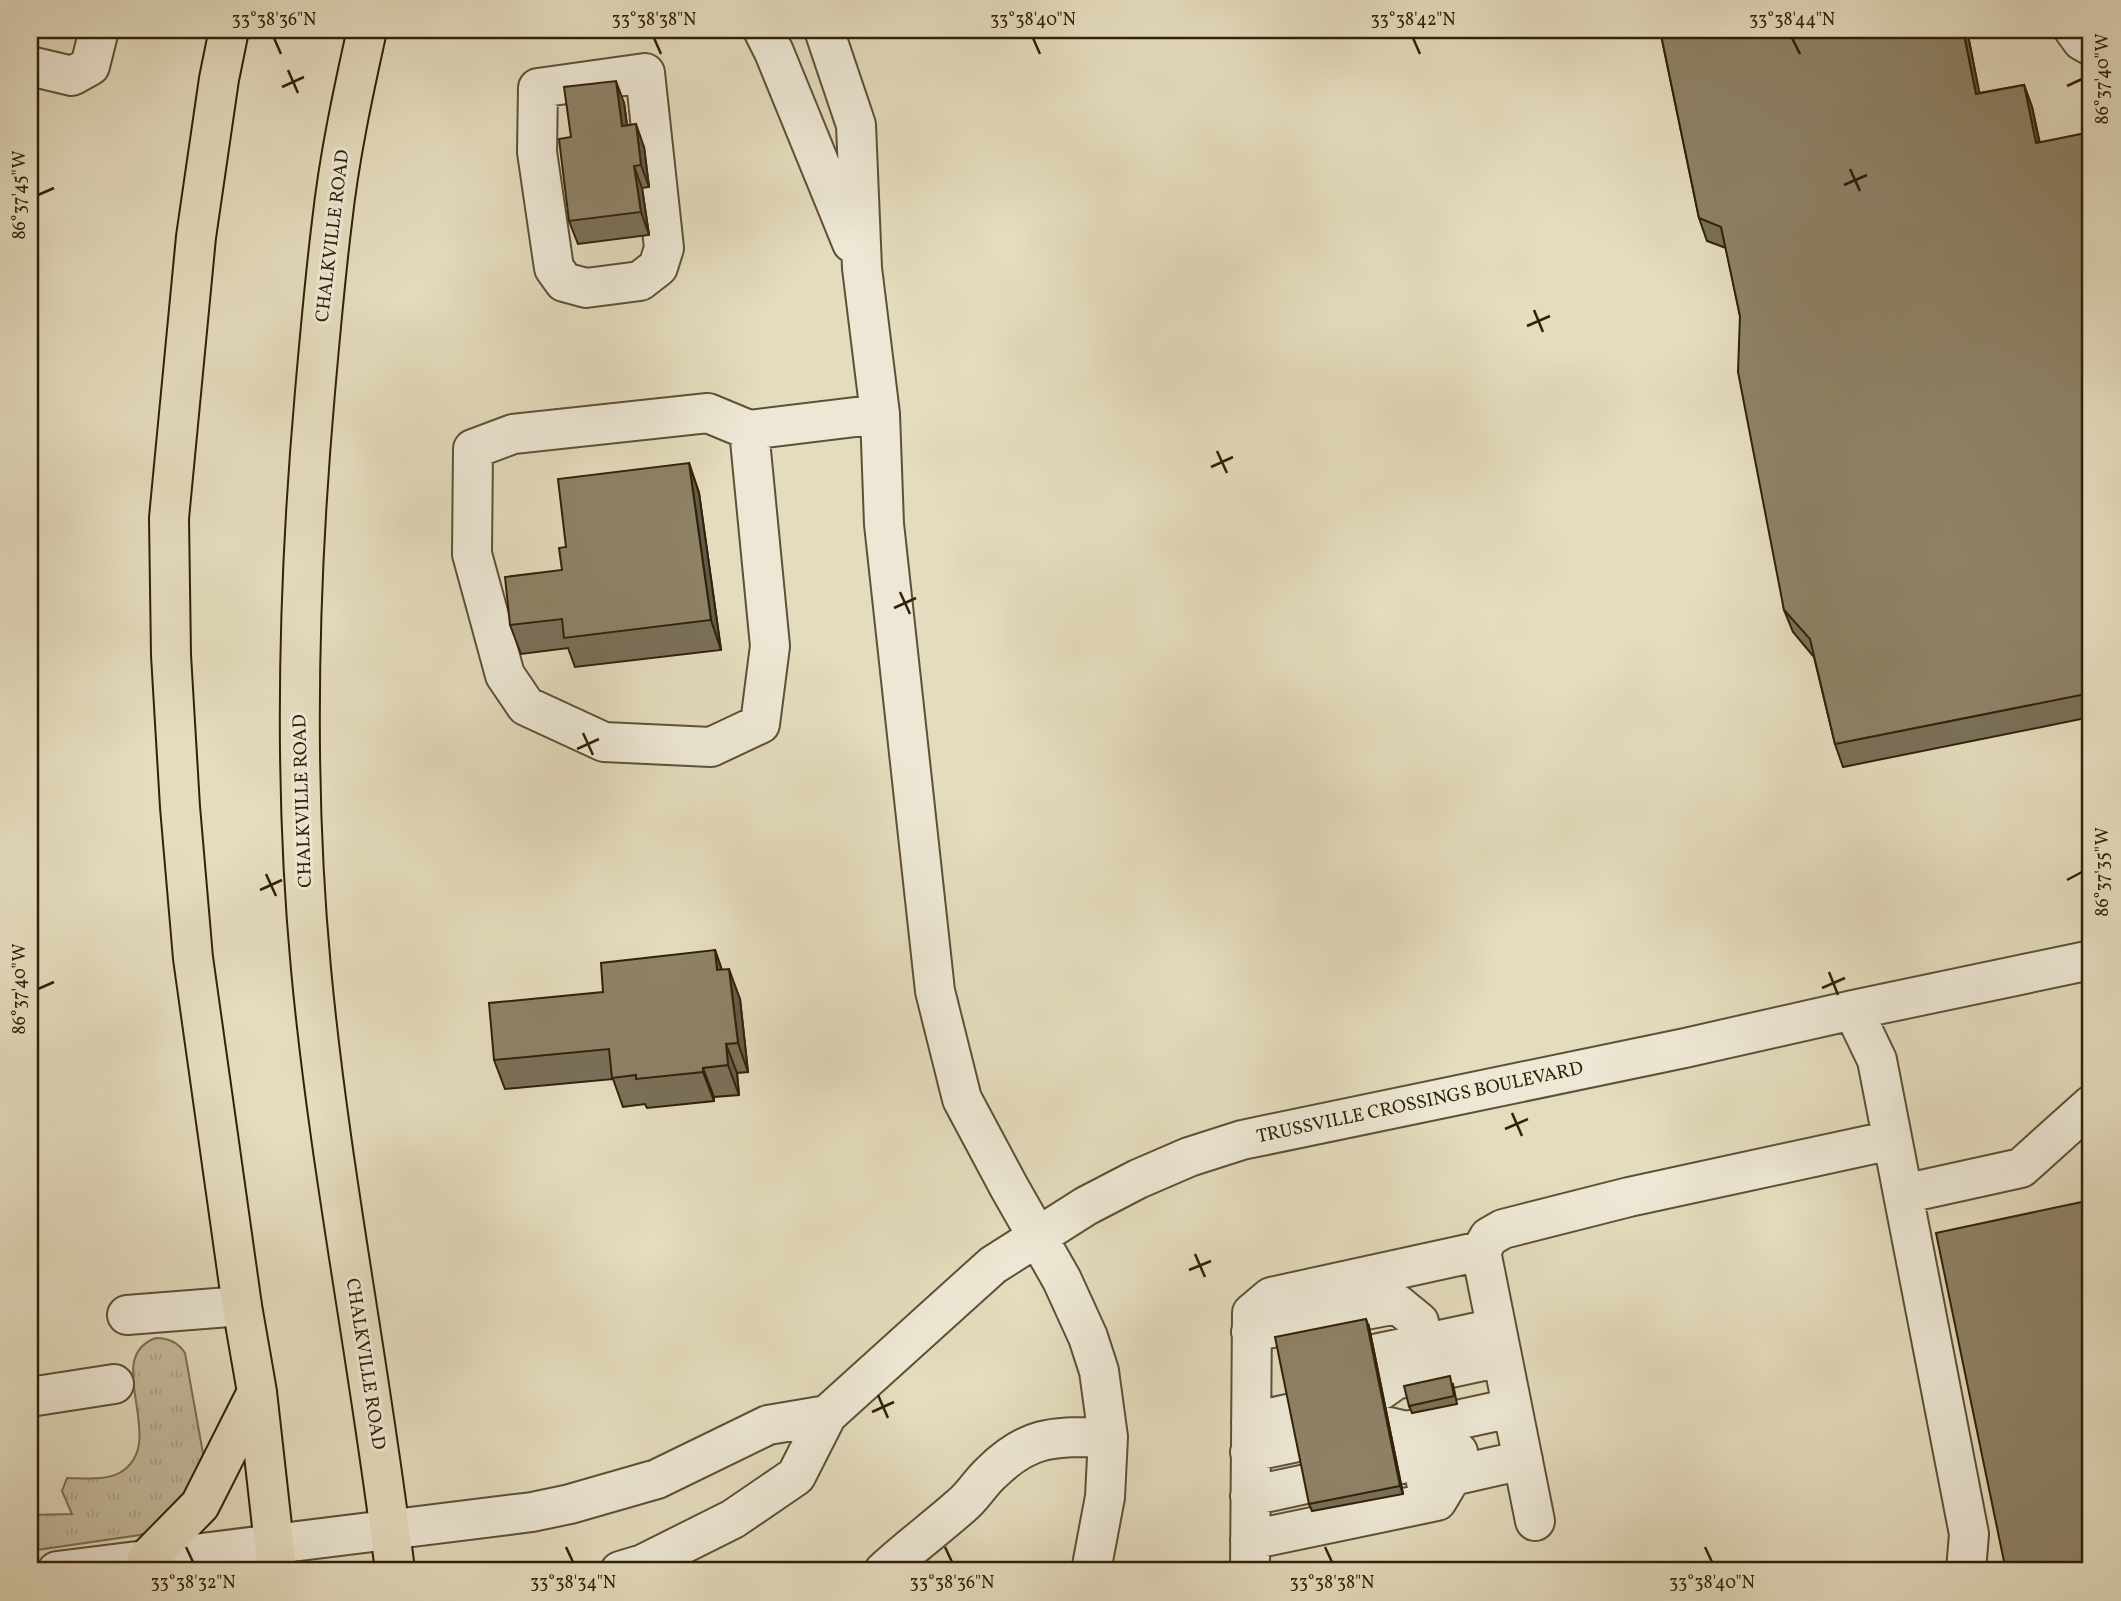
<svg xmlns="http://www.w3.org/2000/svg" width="2121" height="1601" font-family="Vollkorn,serif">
<defs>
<pattern id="grass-tufts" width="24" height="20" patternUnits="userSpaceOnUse" patternTransform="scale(1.75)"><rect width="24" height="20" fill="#c6bc9f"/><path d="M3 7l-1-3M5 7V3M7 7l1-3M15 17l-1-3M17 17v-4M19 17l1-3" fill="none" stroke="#aba188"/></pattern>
</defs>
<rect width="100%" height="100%" fill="#e4dcbe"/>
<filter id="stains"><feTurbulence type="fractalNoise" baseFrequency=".00286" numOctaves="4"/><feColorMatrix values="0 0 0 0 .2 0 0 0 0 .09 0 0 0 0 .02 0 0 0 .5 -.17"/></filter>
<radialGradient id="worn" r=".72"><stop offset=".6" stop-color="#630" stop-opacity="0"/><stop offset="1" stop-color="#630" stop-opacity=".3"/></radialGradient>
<path fill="url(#grass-tufts)" stroke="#7c6e54" stroke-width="2" d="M156,1338C168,1338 178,1342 185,1353L204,1459L198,1482L155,1529L140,1535L30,1551V1515L72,1514L62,1491L67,1478C83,1478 107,1481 121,1472C170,1442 100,1357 156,1338Z"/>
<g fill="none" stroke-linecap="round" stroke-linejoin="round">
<g stroke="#5e5036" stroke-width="42">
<path id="minor" d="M763,30L774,52L852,243
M824,30L856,125L862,268L880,414L884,524L935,991L962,1099L1009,1187L1062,1280L1088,1337L1099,1371L1108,1437L1105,1497L1091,1571
M2074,30L2082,41L2091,46
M30,66L72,76L90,66L99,30
M645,73L664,248L658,267L640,281L586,288L564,282L554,268L537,152L538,88Z
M749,430L770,646L760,724L711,747L604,742L526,706L505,675L472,554L473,449L513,434L708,413L749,430L880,414
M1853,1010L1877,1060L1969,1534L1966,1571
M1903,1194L2021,1168L2091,1105
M127,1315L242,1306
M1251,1332L1397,1304L1419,1322
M1374,1354L1496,1328
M1381,1390L1395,1380L1502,1357
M30,1397L114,1384
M1251,1422L1292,1413
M1389,1427L1406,1431L1512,1408
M1250,1452L1298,1442
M1397,1465L1458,1452
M1426,1482L1523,1460
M1250,1496L1306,1484
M1535,1521L1481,1251L1489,1237L1503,1229L1629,1197L1892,1140
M1250,1540L1437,1501L1452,1476
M57,1571L532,1512L570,1504L657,1479L768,1425L827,1415
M620,1571L643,1564L733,1519L796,1476L827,1415L993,1265L1086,1206L1138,1179L1189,1157L1242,1140L1685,1048L1853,1010L2091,960
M884,1571C909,1548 936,1528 962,1505C973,1496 980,1483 991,1473C1030,1434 1056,1437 1108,1437
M1250,1571L1252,1313L1271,1297L1481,1251"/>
</g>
<g stroke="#312109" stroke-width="42">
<path id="major" d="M229,30L219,79L196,237L169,518L171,655L180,807L193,958L242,1306L257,1392L277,1571
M367,30C353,93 339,158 332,222C325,278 320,335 315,392C298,584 293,777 311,969C330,1171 371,1370 395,1571
M147,1559L200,1505L257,1392"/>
</g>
<use href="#minor" stroke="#ede8d5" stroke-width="38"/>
<use href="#major" stroke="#e4dcbe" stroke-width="38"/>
</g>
<path fill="#7a7059" stroke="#312109" stroke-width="2" d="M1660,30H1967L1979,93L2024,85L2032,107L2040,143L2091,132V717L1843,767L1835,744L1814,657L1793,632L1784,610L1740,316L1726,248L1707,241L1699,218Z
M624,103L627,125L644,147L649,187L642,188L649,235L578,244L569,221L571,137Z
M689,463L699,493L721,650L575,667L568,648L521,654L510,625L562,570L566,547Z
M715,950L722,970L740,999L748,1072L737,1073L739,1095L714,1097V1101L647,1108L645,1104L623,1107L613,1079L505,1089L494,1060L603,992Z
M1369,1327L1403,1494L1312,1511L1309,1504Z
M1453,1384L1457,1404L1412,1413L1409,1406Z"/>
<path fill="#635b48" stroke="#312109" stroke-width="2" d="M1963,30H1967L1984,116L1976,94Z
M616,81L624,103L630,148L622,126Z
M2024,85L2032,107L2044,166L2036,143Z
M636,124L644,147L649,187L641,165Z
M634,166L642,188L649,235L641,212Z
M689,463L699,493L721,650L711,620Z
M715,950L725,979L717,970Z
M729,969L740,999L748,1072L738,1043Z
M726,1044L737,1073L739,1095L728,1065Z
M703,1068L714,1097V1101L703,1072Z
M1366,1319L1369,1327L1403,1494L1400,1486Z"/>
<path fill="#8e8267" stroke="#312109" stroke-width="2" d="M1660,30H1963L1976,94L2024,85L2036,143L2091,132V693L1835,744L1810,639L1784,610L1738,372L1740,316L1721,227L1699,218Z
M616,81L622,126L636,124L641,165L634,166L641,212L569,221L559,139L571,137L564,87Z
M689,463L711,620L564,638L562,619L510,625L505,577L562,570L559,548L566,547L558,479Z
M715,950L717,970L729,969L738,1043L726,1044L728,1065L703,1068V1072L636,1079V1075L612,1078L609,1049L494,1060L489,1003L603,992L601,963Z
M2091,1200V1571H2006L1936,1233Z
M1366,1319L1400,1486L1309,1504L1275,1337Z
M1450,1376L1454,1396L1409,1406L1404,1386Z"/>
<path fill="none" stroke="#312109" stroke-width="2.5" d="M274,38L281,54M654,38L661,54M1033,38L1040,54M1413,38L1420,54M1792,38L1800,54M288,70L298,93M2067,86L2082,79M282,87L304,77M1850,169L1860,191M1844,185L1867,175M38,195L54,188M1534,310L1543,332M1527,326L1550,316M1217,451L1227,473M1211,467L1233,457M900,592L910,614M894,608L916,598M583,733L593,755M577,749L599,739M266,874L276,896M2067,880L2082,872M260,890L282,880M1829,972L1838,995M1822,988L1845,978M38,989L54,982M1512,1113L1522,1136M1505,1129L1528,1119M1195,1254L1205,1277M1189,1270L1211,1261M878,1395L888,1418M872,1412L894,1402M186,1547L193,1562M566,1547L573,1562M945,1547L952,1562M1325,1547L1332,1562M1705,1547L1712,1562"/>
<g text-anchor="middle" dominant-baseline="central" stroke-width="6" stroke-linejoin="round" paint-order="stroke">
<g font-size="19" fill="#312109" stroke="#ede8d5">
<text transform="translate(333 236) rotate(-83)">CHALKVILLE ROAD</text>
<text transform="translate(303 801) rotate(-92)">CHALKVILLE ROAD</text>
<text transform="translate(1420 1103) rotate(-12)">TRUSSVILLE CROSSINGS BOULEVARD</text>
<text transform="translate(365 1364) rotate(81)">CHALKVILLE ROAD</text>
</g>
</g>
<rect width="2121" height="1601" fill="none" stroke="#e4dcbe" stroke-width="77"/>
<rect x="38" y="38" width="2044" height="1524" fill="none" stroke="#312109" stroke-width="2.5"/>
<g font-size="18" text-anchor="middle" fill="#312109">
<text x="274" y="25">33°38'36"N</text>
<text x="654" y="25">33°38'38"N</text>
<text x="1033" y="25">33°38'40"N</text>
<text x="1413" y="25">33°38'42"N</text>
<text x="1792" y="25">33°38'44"N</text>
<text transform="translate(2102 79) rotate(-90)" y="6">86°37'40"W</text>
<text transform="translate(19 195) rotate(-90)" y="6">86°37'45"W</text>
<text transform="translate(2102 872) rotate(-90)" y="6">86°37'35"W</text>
<text transform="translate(19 989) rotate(-90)" y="6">86°37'40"W</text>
<text x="193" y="1588">33°38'32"N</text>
<text x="573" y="1588">33°38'34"N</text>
<text x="952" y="1588">33°38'36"N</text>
<text x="1332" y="1588">33°38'38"N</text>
<text x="1712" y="1588">33°38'40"N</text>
</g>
<rect width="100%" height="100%" filter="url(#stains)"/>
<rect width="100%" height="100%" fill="url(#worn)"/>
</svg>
